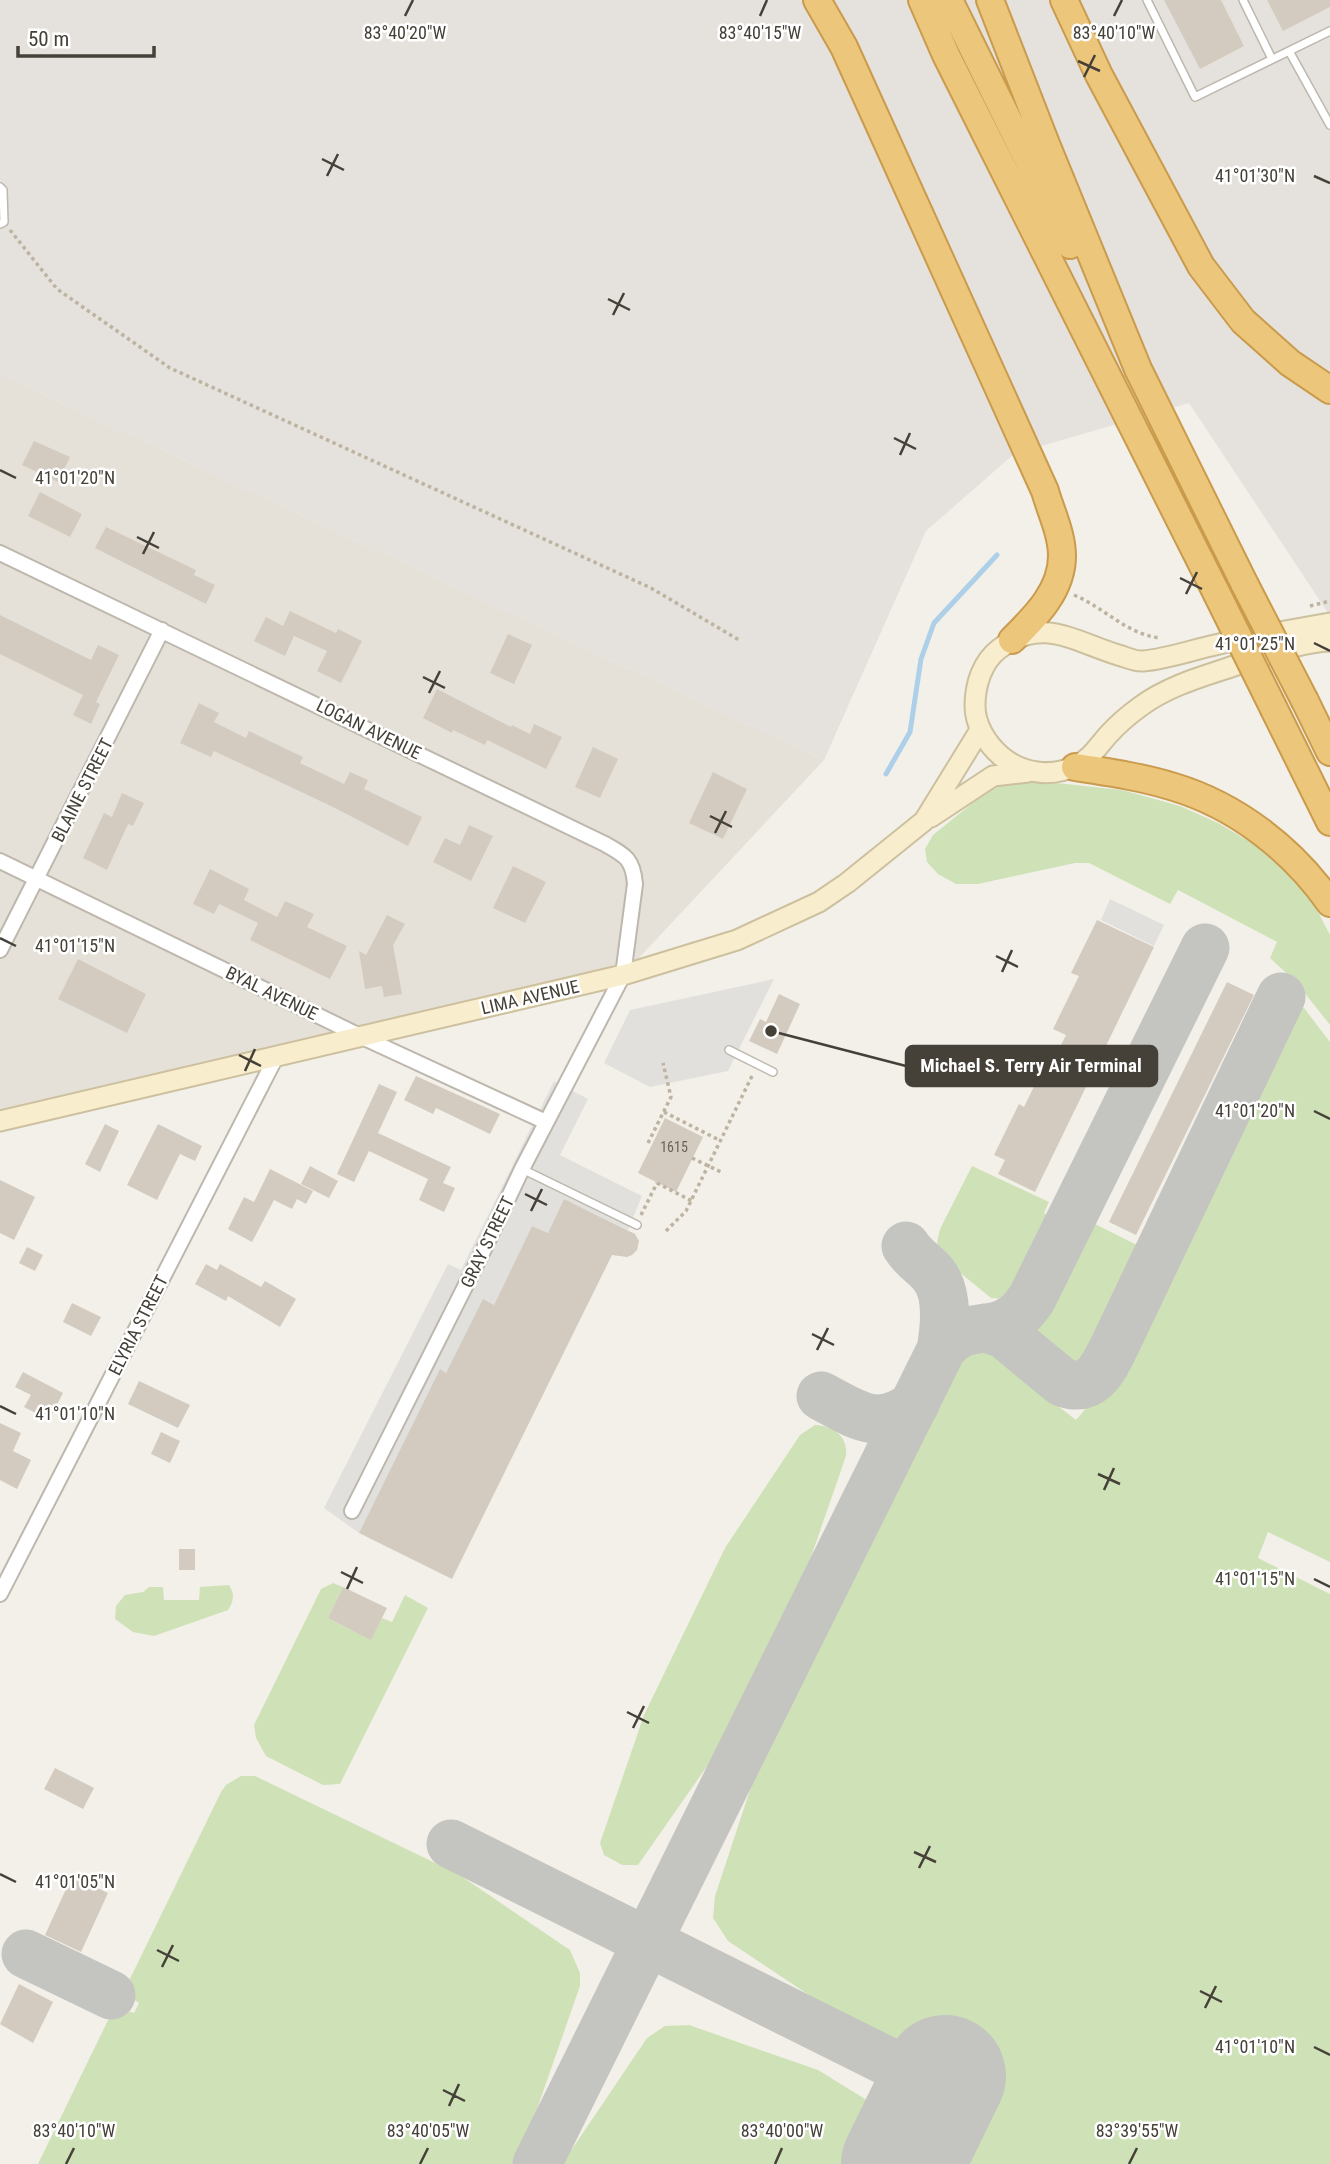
<svg xmlns="http://www.w3.org/2000/svg" width="1330" height="2164" font-family="'Roboto Condensed',sans-serif">
<rect width="100%" height="100%" fill="#f2f0e9"/>
<path fill="#e6e1d8" d="M0,374L824,760L623,975L0,1125Z"/>
<path fill="#e5e2de" d="M0,0H1330V616L1189,403L1014,454L926,531L824,760L0,374Z"/>
<path fill="#cfe2b7" d="M1047,782L1122,790L1180,806L1218,823L1257,846L1286,870L1314,904L1330,935V1025L1296,982L1270,958L1277,942L1178,890L1170,904L1089,863H1075L978,884H956L938,874L927,862L925,849L933,835L985,793L1004,784Z
M1304,1008L1330,1042V1562L1268,1532L1258,1558L1330,1594V2164H955L992,2088L839,2015L728,1941L713,1918L715,1896L757,1769L961,1354L972,1351L991,1354L1076,1420L1110,1380L1291,1015L1298,1009Z
M972,1166L1049,1202L1044,1213L1055,1220L1017,1295L1007,1299L991,1298L942,1258C935,1247 937,1238 941,1227Z
M1083,1218L1145,1249L1089,1365L1084,1369H1080C1062,1361 1036,1338 1033,1319Z
M815,1425C834,1426 848,1436 846,1456L803,1580L719,1749L638,1865H622L604,1855L600,1843L644,1715L725,1548L800,1435Z
M333,1583L343,1587L328,1618L371,1639L382,1618L392,1622L405,1595L428,1608L340,1784L323,1785L266,1756L256,1738L254,1725L321,1589Z
M229,1585C235,1594 234,1601 228,1610L154,1636L133,1632L115,1619L116,1606L125,1595L143,1592L149,1587H163L164,1600H199L200,1587Z
M241,1776H255L458,1874L570,1950L580,1973V1986L529,2132L513,2164H38L112,2012L119,2008L134,2013L139,2003L126,1995L125,1989L221,1792L226,1785Z
M689,2025L818,2070L870,2102L875,2116L874,2140L862,2164H562L647,2038L665,2026Z"/>
<path fill="#e1e0dd" d="M1110,899L1164,925L1154,946L1101,920Z
M774,979L728,1071L650,1087L604,1063L630,1010Z
M554,1081L588,1099L560,1155L642,1196L628,1230L564,1199L548,1233L532,1226L494,1305L484,1300L447,1373L440,1370L359,1533L324,1508L448,1264L461,1270Z"/>
<g fill="none" stroke-linecap="round" stroke-linejoin="round">
<path stroke="#add0e8" stroke-width="5" d="M886,774L910,732L921,659L934,623L997,555"/>
<path stroke="#c4c4c0" stroke-width="49" d="M906,1246C914,1259 924,1263 933,1274C949,1294 945,1327 941,1350
M985,1328L1004,1334L1062,1382C1091,1393 1102,1371 1113,1349L1281,997
M821,1396C856,1414 878,1433 915,1404
M451,1844L939,2087
M26,1954L111,1995
M537,2164L941,1350C965,1318 988,1337 1014,1318C1022,1313 1027,1305 1032,1298L1205,948"/>
<path stroke="#c4c4c0" stroke-width="122" d="M902,2164L945,2076"/>
</g>
<path fill="#d3cbc0" d="M1164,0H1221L1244,46L1200,69Z
M1267,0H1330V7L1283,31Z
M34,441L70,457L58,482L22,465Z
M40,492L82,514L70,537L28,516Z
M106,527L196,570L194,575L215,585L206,604L95,548Z
M290,611L336,633L338,629L362,641L341,683L317,671L327,651L294,636L285,656L254,641L266,617L283,626Z
M0,615L91,660L98,645L119,655L96,702L100,704L91,724L73,715L83,695L0,654Z
M508,634L532,645L514,684L490,673Z
M437,689L511,727L512,725L530,734L534,724L562,737L546,769L487,740L485,745L453,730L452,733L423,718Z
M199,703L219,713L214,722L246,738L249,731L303,757L300,763L344,784L350,772L368,780L364,789L422,817L408,846L333,807L214,751L211,757L180,743Z
M593,747L618,759L600,798L575,787Z
M713,772L747,789L723,839L689,823Z
M122,793L144,803L133,826L128,824L107,870L83,858L104,813L112,817Z
M469,825L493,836L471,881L433,862L445,838L460,845Z
M513,866L546,882L525,923L493,908Z
M210,869L249,889L244,900L277,917L285,901L314,914L307,927L347,946L330,979L250,940L258,923L219,904L214,914L193,904Z
M387,915L405,924L393,945L402,994L384,997L382,986L365,989L359,951L366,955Z
M1097,920L1154,947L1035,1192L998,1174L1005,1160L994,1155L1019,1104L1024,1107L1046,1062L1051,1065L1066,1035L1053,1029L1079,976L1071,973Z
M78,959L146,994L127,1033L58,999Z
M1227,982L1254,995L1136,1235L1109,1222Z
M779,994L800,1004L777,1054L749,1041L760,1019L766,1022Z
M416,1076L500,1114L490,1134L436,1108L433,1114L404,1100Z
M379,1084L397,1092L378,1133L451,1167L443,1183L455,1188L444,1212L419,1200L428,1179L369,1151L354,1182L337,1174Z
M665,1118L703,1137L676,1192L638,1173Z
M105,1124L119,1131L100,1172L85,1164Z
M158,1124L202,1146L195,1161L180,1154L157,1200L127,1185Z
M310,1166L338,1181L329,1198L301,1184Z
M270,1169L313,1191L306,1204L297,1199L292,1209L274,1200L252,1242L228,1229L244,1197L254,1202Z
M0,1180L35,1197L14,1240L0,1233Z
M564,1199L635,1234L639,1241L637,1250L632,1255L627,1257L612,1255L452,1579L359,1533L440,1369L446,1373L483,1299L494,1305L532,1226L548,1233Z
M27,1247L43,1255L35,1271L19,1263Z
M206,1264L217,1270L220,1264L261,1287L265,1281L296,1299L280,1327L228,1296L226,1301L195,1284Z
M72,1303L101,1317L91,1336L63,1322Z
M23,1372L63,1393L49,1420L24,1407L31,1395L15,1387Z
M139,1381L190,1405L178,1428L128,1404Z
M0,1423L21,1433L13,1451L31,1460L17,1489L0,1480Z
M161,1432L180,1441L170,1463L151,1454Z
M179,1549H195V1570H179Z
M343,1587L387,1608L371,1640L328,1618Z
M55,1768L94,1788L83,1809L44,1789Z
M72,1876L108,1893L81,1952L45,1935Z
M19,1984L53,2002L33,2043L0,2024Z"/>
<g fill="none" stroke-linecap="round" stroke-linejoin="round">
<g stroke="#bdb7ad" stroke-width="10">
<path id="lane" d="M1147,0L1195,97L1330,31
M1243,0L1272,59
M1289,51L1330,125
M0,187L3,190L4,222L0,224
M729,1050L773,1072
M522,1169L637,1225"/>
</g>
<g stroke="#bdb7ad" stroke-width="18">
<path id="street" d="M0,553L605,844C625,855 633,859 635,884L623,975L522,1169L486,1245L352,1511
M0,861L362,1037L546,1122
M0,950L162,630
M0,1594L276,1057"/>
</g>
<g stroke="#ccc09e" stroke-width="23">
<path id="secondary" d="M1330,623C1292,630 1253,636 1215,645C1192,650 1167,659 1143,661C1135,662 1126,657 1118,655C1073,641 1042,616 999,649C982,662 975,685 975,706C975,725 987,744 1001,756C1021,773 1051,778 1075,766C1091,759 1098,746 1109,734C1118,724 1130,714 1141,706C1171,684 1208,675 1243,663C1271,654 1301,642 1330,641
M931,817L993,776L1028,772
M0,1121L623,975L737,940L819,902L847,883L924,821L980,730"/>
</g>
<g stroke="#ca9b4c" stroke-width="30">
<path id="highway" d="M817,0L844,47L1045,491C1051,512 1062,534 1062,556C1062,591 1035,617 1012,640
M922,0L946,55L1216,592
M949,0L1070,245
M990,0L1046,144L1138,369L1245,585
M1064,0L1099,75L1201,266L1243,321L1290,363L1330,390
M1305,701L1330,752
M1274,709L1330,822
M1075,767C1108,772 1142,777 1174,787C1237,806 1293,850 1330,903"/>
</g>
<path stroke="#bdb3a0" stroke-width="3.5" stroke-dasharray="3.5 3.5" stroke-linecap="butt" d="M10,230L57,289L170,368L651,588L739,640
M1074,595C1105,608 1125,633 1159,638
M1310,606L1330,601
M664,1112L721,1141
M648,1143L671,1097L663,1063
M692,1158L723,1173
M657,1183L692,1201
M641,1215L657,1183
M666,1231L686,1211L752,1076"/>
<use href="#lane" stroke="#fff" stroke-width="7"/>
<use href="#street" stroke="#fff" stroke-width="14"/>
<use href="#secondary" stroke="#f8eece" stroke-width="19"/>
<use href="#highway" stroke="#ecc67b" stroke-width="26"/>
<g stroke="#ca9b4c" stroke-width="30" stroke-linecap="butt">
<path id="highway-bridge" d="M1245,585L1305,701
M1216,592L1274,709"/>
</g>
<use href="#highway-bridge" stroke="#ecc67b" stroke-width="26"/>
</g>
<path fill="none" stroke="#454038" stroke-width="2.5" d="M405,16L413,0M760,16L767,0M1114,16L1122,0M1078,61L1100,71M1084,77L1095,55M322,159L344,170M327,176L338,154M1314,176L1330,183M608,299L630,310M613,315L624,293M894,438L916,449M900,455L910,433M0,470L16,478M137,537L159,548M143,554L154,532M1180,578L1202,589M1186,594L1197,572M1314,643L1330,651M423,677L445,688M429,693L440,671M710,816L732,827M715,833L726,811M0,938L16,946M996,956L1018,967M1002,972L1012,950M239,1055L261,1066M245,1071L255,1049M1314,1111L1330,1119M525,1194L547,1205M531,1211L542,1189M812,1334L834,1345M817,1350L828,1328M0,1406L16,1414M1098,1474L1120,1484M1104,1490L1114,1468M341,1572L363,1583M1314,1579L1330,1587M347,1589L357,1567M627,1712L649,1723M633,1728L644,1706M914,1852L936,1862M919,1868L930,1846M0,1874L16,1882M157,1950L179,1961M162,1967L173,1945M1200,1991L1222,2002M1205,2008L1216,1986M1314,2047L1330,2055M443,2090L465,2101M449,2106L459,2084M66,2164L74,2148M420,2164L428,2148M775,2164L782,2148M1129,2164L1137,2148"/>
<g text-anchor="middle" dominant-baseline="central" stroke-width="5" stroke-linejoin="round" paint-order="stroke">
<g font-size="14" fill="#68635a">
<text x="674" y="1147">1615</text>
</g>
<g font-size="18" fill="#454038" stroke="#fff">
<text transform="translate(369 729) rotate(26)">LOGAN AVENUE</text>
<text transform="translate(82 790) rotate(-63)">BLAINE STREET</text>
<text transform="translate(272 993) rotate(26)">BYAL AVENUE</text>
<text transform="translate(530 997) rotate(-13)">LIMA AVENUE</text>
<text transform="translate(487 1242) rotate(-64)">GRAY STREET</text>
<text transform="translate(138 1325) rotate(-63)">ELYRIA STREET</text>
</g>
</g>
<g font-size="18" text-anchor="middle" fill="#454038" stroke="#fff" stroke-width="5" stroke-linejoin="round" paint-order="stroke">
<text x="405" y="39">83°40'20"W</text>
<text x="760" y="39">83°40'15"W</text>
<text x="1114" y="39">83°40'10"W</text>
<text x="1255" y="182">41°01'30"N</text>
<text x="75" y="484">41°01'20"N</text>
<text x="1255" y="650">41°01'25"N</text>
<text x="75" y="952">41°01'15"N</text>
<text x="1255" y="1117">41°01'20"N</text>
<text x="75" y="1420">41°01'10"N</text>
<text x="1255" y="1585">41°01'15"N</text>
<text x="75" y="1888">41°01'05"N</text>
<text x="1255" y="2053">41°01'10"N</text>
<text x="74" y="2137">83°40'10"W</text>
<text x="428" y="2137">83°40'05"W</text>
<text x="782" y="2137">83°40'00"W</text>
<text x="1137" y="2137">83°39'55"W</text>
</g>
<path fill="none" stroke="#454038" stroke-width="2.5" d="M771 1031L906 1066"/>
<circle fill="#454038" stroke="#fff" stroke-width="2.5" cx="771" cy="1031" r="7"/>
<rect fill="#454038" stroke="#454038" stroke-width="2.5" x="906" y="1046" width="251" height="40" rx="7"/>
<g font-size="19" text-anchor="middle" font-weight="bold" fill="#fff">
<text x="1031" y="1072">Michael S. Terry Air Terminal</text>
</g>
<path d="M18 46v10h136v-10" fill="none" stroke="#454038" stroke-width="3.5"/>
<text x="28" y="46" font-size="21" fill="#454038" stroke="#ffffff" stroke-width="5" paint-order="stroke">50 m</text>
</svg>
